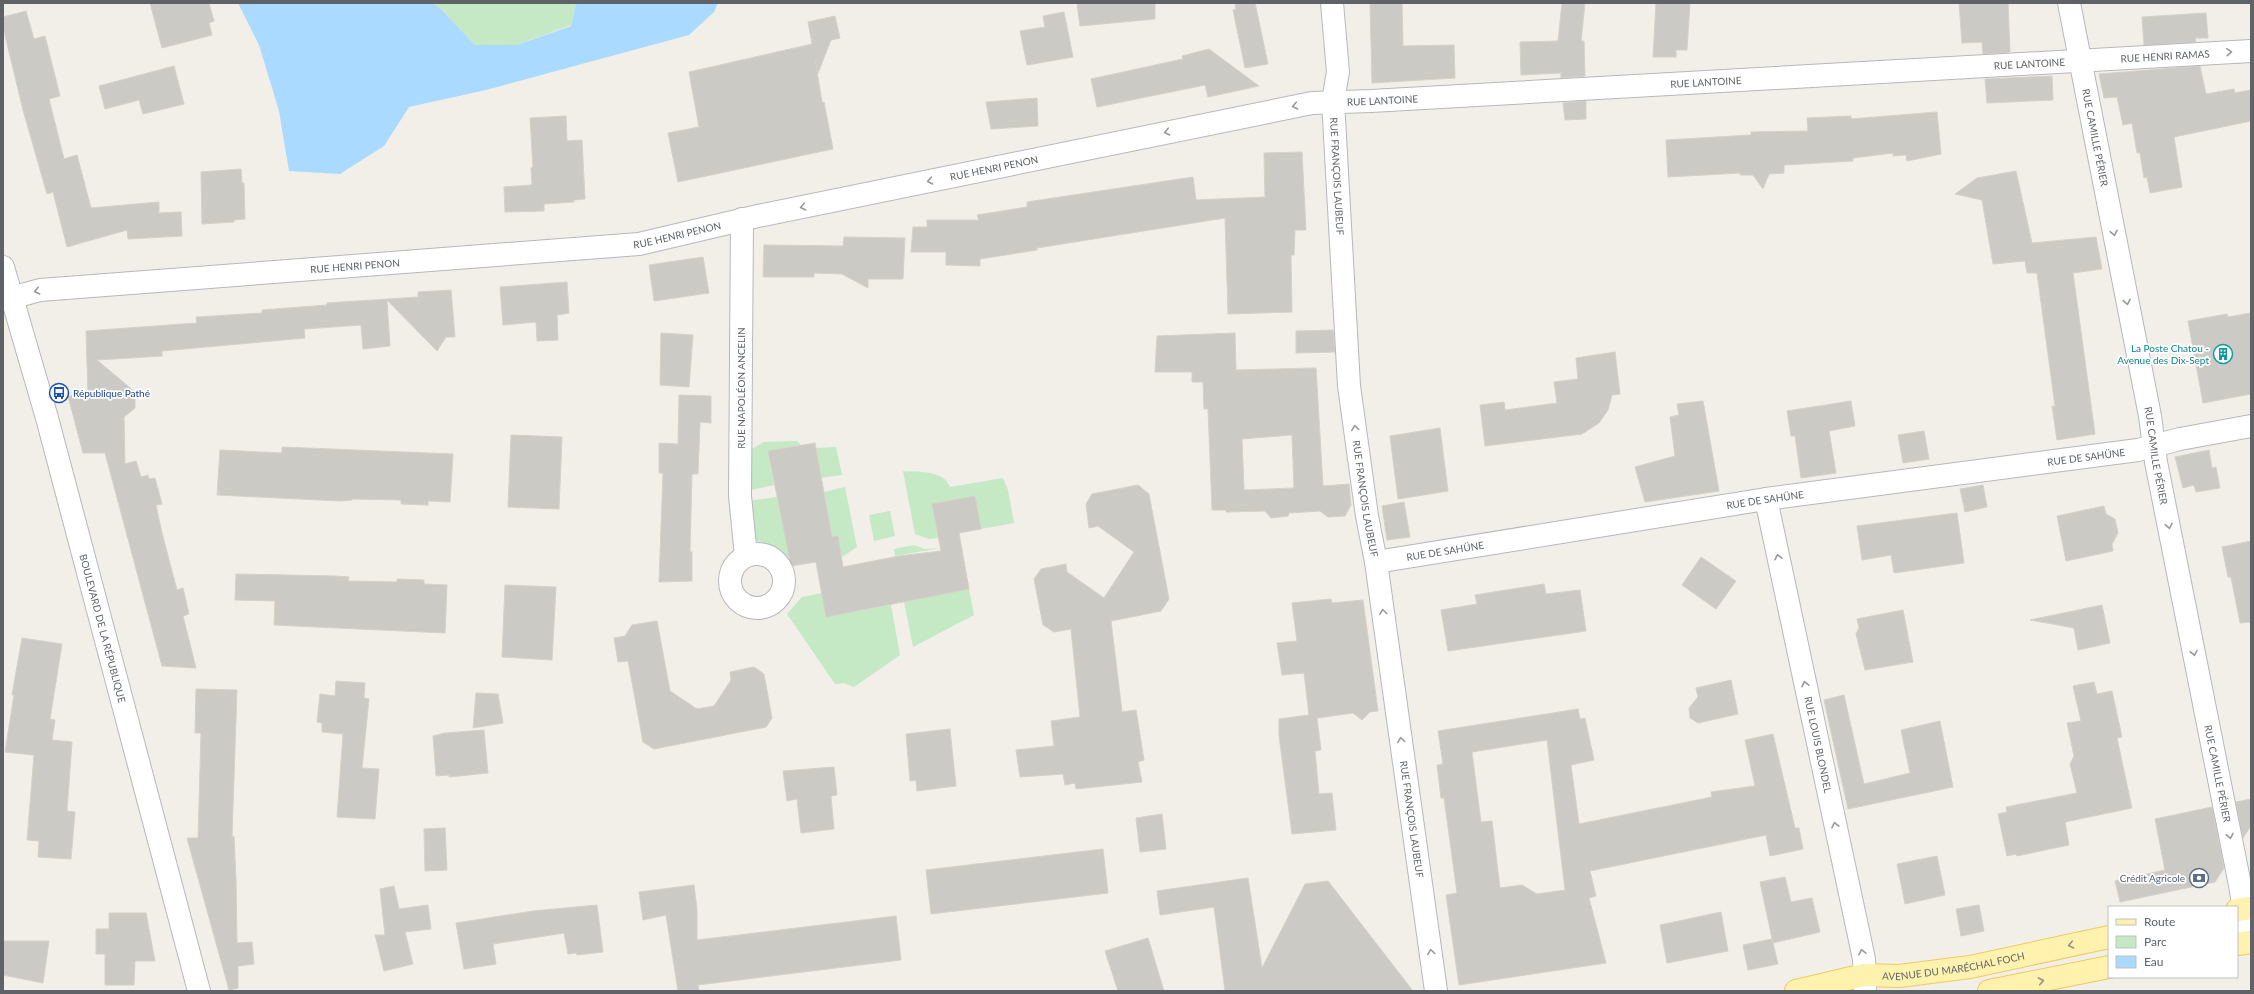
<svg xmlns="http://www.w3.org/2000/svg" width="2254" height="994" font-family="Lato,sans-serif">
<rect width="100%" height="100%" fill="#f1efe8"/>
<path fill="#c5e8c5" d="M433,3H576L571,25L517,45H475L442,10Z
M797,441L801,445L768,451L774,485L751,490L752,449L764,442Z
M836,447L842,475L821,478L816,448Z
M903,471C918,472 944,470 950,487L1003,478L1008,490L1014,523L981,529L975,496L932,504L938,538L929,539L915,534Z
M845,487L857,547L842,557L838,537H832L824,492Z
M777,497L791,566L773,546L757,541L753,534L749,501Z
M890,511L895,536L874,541L869,515Z
M914,545L924,549L940,548L895,556L894,549Z
M969,589L974,615L913,647L904,602Z
M822,593L826,617L891,605L900,655L854,687L844,683L835,684L787,614L802,597Z"/>
<path fill="#aadaff" d="M238,3H433L442,10L475,45H517L571,26L576,3H718L714,12L689,35L486,90L409,107L384,146L340,174L289,171L279,111L259,45Z"/>
<path fill="#cccac5" stroke="#d6d1c6" fill-rule="evenodd" d="M150,3H209L214,21L209,23L212,35L162,48Z
M1077,3H1155V19L1080,26Z
M1235,3H1255L1268,64L1245,68L1233,10L1236,9Z
M1370,3H1402L1403,46L1454,45L1455,78L1372,83Z
M1562,3H1585L1581,41H1584L1585,76L1561,78V73L1521,75L1520,42L1558,41Z
M1656,3H1690L1687,50H1676V57H1653Z
M1959,3H2008L2010,52L1983,54L1982,42L1962,43Z
M26,11L34,39L45,36L60,96L49,99L64,159L77,155L91,208L159,202V213L181,212L182,236L128,239L127,230L67,247L53,192L47,194L23,110L3,27V17Z
M1064,12L1073,57L1027,65L1020,31L1045,27L1043,16Z
M2206,13L2208,38H2195L2196,42L2144,45L2142,17Z
M835,16L840,38L831,40L818,73L815,59L822,102H824L833,149L678,182L668,133L699,127L689,72L812,44L808,22Z
M1209,49L1259,86L1208,97L1205,85L1097,107L1091,79L1183,59L1182,56Z
M174,66L184,104L143,114L139,100L105,109L99,86Z
M2200,66L2206,94L2234,89L2235,93L2251,90V121L2174,137L2182,187L2150,193L2147,177L2144,178L2140,153H2137L2132,123L2123,125L2117,97L2104,98L2099,74Z
M2052,76L2053,100L1987,103L1985,79Z
M1037,98L1038,126L991,129L986,102Z
M1586,101V119L1565,120L1563,103Z
M1937,112L1941,154L1907,161L1906,155L1893,156V153L1853,158V161L1784,165V173L1769,174L1763,189L1753,175H1740V173L1668,177L1666,140L1751,135V132L1808,131L1807,118L1851,116V119Z
M566,116L567,141L582,140L585,199L574,200V202L544,204V211L505,212L504,187L532,185L531,168L533,167L530,118Z
M1302,152L1306,230H1295L1294,255H1291L1292,312L1228,314L1225,218L1037,248V250L980,259V266L946,265V252H911L913,227H927V220H979L977,215L1027,207V202L1193,177L1196,200L1265,197L1264,153Z
M241,169L242,183H244L245,219L234,220V222L202,224L201,172Z
M2016,171L2032,243L2096,237L2102,269L2073,273L2095,434L2057,440L2052,406H2055L2037,273H2027L2025,261L1993,264L1982,200L1955,194L1977,178Z
M844,237L905,238L903,279H868V288L842,274L814,273V277H763L764,245L843,246Z
M703,257L709,293L654,301L649,265Z
M567,282L569,313L557,315L558,340L537,341L536,322L503,325L500,287Z
M451,290L455,337H446L437,351L387,300L390,346L363,349L361,325L304,329L305,338L162,351V356L97,360L135,392V408L124,417L125,464L136,461L141,477L148,475L149,479L155,478L162,504L156,505L162,533L177,590L183,588L189,614L183,616L196,668L162,666L105,453H83L68,396L88,395L86,331L197,323L196,317L262,313V310L327,305V303L418,297V292Z
M2251,313V394L2203,403L2188,321L2227,314L2228,317Z
M1333,330L1335,352L1296,353V331Z
M661,333L693,335L689,387L660,385Z
M1235,333L1236,370L1316,368L1323,486L1349,484L1351,505L1345,516L1328,517L1320,511L1289,513L1288,516L1271,518L1265,511L1226,512V510H1212L1208,409H1204L1203,382H1192V372H1155L1157,336ZM1292,435L1294,488L1244,490L1242,439Z
M1615,352L1620,394L1612,395L1608,410L1599,423L1582,434L1485,446L1480,405L1504,402L1505,410L1557,403L1554,382L1578,379L1576,358Z
M679,395L711,396V423L700,422L698,474H692L690,552H692V581L659,582L663,473H659V443L678,444Z
M1703,401L1719,491L1645,502L1635,467L1675,456L1670,417L1679,415L1677,404Z
M1851,401L1855,426L1829,431L1836,473L1801,478L1795,436H1791L1787,411Z
M1440,428L1448,491L1398,499L1390,436Z
M1924,431L1929,459L1903,463L1898,435Z
M511,435L562,437L559,509L508,507Z
M815,443L832,537L838,536L843,567L899,556L941,551L932,504L975,496L981,529L959,533L969,589L826,617L816,562L791,566L768,451Z
M282,447L453,454L450,502L428,501V505L401,504V500L352,499V500L340,501L217,495L220,450L282,453Z
M2209,450L2212,468L2216,467L2220,488L2196,492L2194,485L2183,488L2175,457Z
M1138,485L1149,494L1169,599L1161,611L1111,621L1122,712L1136,710L1144,760L1138,762L1142,782L1076,789L1075,783L1065,785L1063,774L1020,777L1016,750L1054,746L1051,721L1080,717L1071,629L1054,632L1043,625L1034,579L1041,569L1066,564L1067,572L1104,598L1134,552L1098,526L1089,528L1086,504L1092,494Z
M1983,485L1987,507L1965,512L1960,489Z
M1404,502L1410,537L1387,540L1382,506Z
M2104,506L2106,514L2115,519L2118,533L2112,544L2113,551L2066,561L2057,516Z
M1957,513L1964,563L1894,573L1891,555L1862,560L1857,526Z
M2251,541V622L2240,623L2231,577H2228L2222,547Z
M1701,557L1736,581L1716,609L1682,585Z
M236,574L336,576L349,577L348,581L397,582V579L424,580V584L447,585L445,633L274,625L275,601L235,600Z
M1544,584L1546,594L1580,590L1586,631L1448,651L1441,610L1477,604L1475,595Z
M505,585L556,587L552,660L502,657Z
M1331,599L1332,603L1363,600L1378,711L1370,712L1362,720L1353,713L1317,718L1321,750L1315,751L1319,794L1332,793L1336,830L1292,834L1279,736V719L1309,715L1304,673L1282,675L1277,643L1297,641L1292,603Z
M2102,605L2110,643L2078,650L2074,628L2030,620Z
M1903,610L1913,662L1865,670L1856,634L1859,628L1857,619Z
M657,621L670,691L697,709L714,706L731,680L730,672L754,667L764,674L772,718L766,727L654,749L643,742L628,661L618,662L614,638L625,636L632,625Z
M22,638L62,644L50,719L55,720L52,740L72,742L67,811L75,812L71,859L38,857L39,841L27,840L34,755L5,752L14,695H12Z
M1731,680L1738,714L1698,723L1690,718L1689,708L1698,697L1696,688Z
M336,681L365,683L364,698L369,699L362,768L379,769L375,819L337,817L343,734L322,732V723L317,722L320,694L335,696Z
M2094,682L2097,694L2112,691L2122,737L2117,738L2132,808L2065,822L2069,845L2017,856L2016,854L2007,856L1998,814L2007,812L2006,807L2077,793L2070,764L2074,756L2067,723L2081,721L2073,686Z
M196,689L237,690L232,837L234,836L236,880L237,943L252,942L254,964L238,966V988L229,990L187,838H198L201,733H195Z
M476,693L498,694L503,723L473,728Z
M1844,695L1864,784L1910,773L1901,730L1940,721L1953,787L1848,809L1824,700Z
M1578,709L1580,719L1585,718L1594,760L1571,765L1579,824L1712,797L1711,792L1755,786L1745,740L1773,734L1795,828H1799L1803,849L1770,856L1766,835L1590,871L1596,896L1589,898L1606,963L1459,985L1446,895L1457,893L1444,798H1441L1437,765L1443,764L1438,731ZM1547,740L1565,890L1537,894L1522,885L1500,888L1492,821L1481,822L1472,752Z
M950,729L956,786L917,791L916,780L910,781L906,734Z
M484,730L488,773L449,777V775L436,776L433,736L445,733Z
M834,767L837,795L831,796L834,829L801,833L797,799L787,801L783,771Z
M2251,799V826L2243,838L2236,802Z
M2212,807L2224,868L2215,882L2120,902L2115,881L2165,870L2155,819Z
M1162,814L1166,849L1140,852L1136,818Z
M445,828L447,870L425,871L424,829Z
M1103,849L1108,893L931,914L926,870Z
M1937,856L1945,895L1905,904L1897,864Z
M1785,877L1791,902L1812,898L1820,932L1773,943L1760,882Z
M1248,878L1262,968L1305,884L1328,881L1413,991H1225L1214,907L1160,915L1157,891Z
M694,885L697,909V940L896,916L901,960L698,985L699,991H678L666,915L643,920L639,892Z
M394,886L399,909L428,905L431,929L405,932L413,964L384,971L375,935H385L380,889Z
M597,905L603,952L577,955L576,953L568,954L564,933L493,944L496,964L464,969L456,923L533,911Z
M1979,905L1984,931L1961,936L1956,909Z
M1721,912L1728,951L1667,963L1660,925Z
M109,913H146L155,961H135L134,985H105V954H96V929H109Z
M1148,938L1164,991H1118L1105,951Z
M1772,939L1778,964L1748,970L1743,945Z
M3,941H49L43,983L3,975Z"/>
<g fill="none" stroke-linecap="round" stroke-linejoin="round">
<g stroke="#b5b8bc" stroke-width="24">
<g id="minor">
<path id="s1" d="M1332,3L1338,72L1333,101L1349,386L1367,516L1376,562L1436,991"/>
<path d="M742,219L740,496L746,556"/>
<path id="s2" d="M11,298L40,290L639,244L758,216L1312,103L1371,101L2251,51"/>
<path id="s3" d="M1766,499L1864,959L1865,991"/>
<circle cx="757" cy="581" r="27"/>
<path id="s4" d="M1376,562L1766,499L2138,450L2180,439L2251,426"/>
</g>
</g>
<g stroke="#b5b8bc" stroke-width="24">
<g id="tertiary">
<path id="s5" d="M2069,3L2150,416L2156,462L2240,885L2249,942"/>
<path id="s6" d="M3,267L47,418L199,991"/>
</g>
</g>
<g stroke="#f2c960" stroke-width="24">
<g id="primary">
<path d="M2237,910L2251,908"/>
<path d="M2237,944L2251,942"/>
<path id="s7" d="M1796,991L1864,975L1899,976L1970,967L2109,937"/>
<path d="M1989,991L2109,967"/>
</g>
</g>
<use href="#minor" stroke="#fff" stroke-width="22"/>
<use href="#tertiary" stroke="#fff" stroke-width="22"/>
<use href="#primary" stroke="#fff2af" stroke-width="22"/>
</g>
<defs><path id="oneway-chevron" d="M-2-3.5L2.5 0L-2 3.5" fill="none" stroke-width="1.6" stroke-linecap="round" stroke-linejoin="round"/></defs>
<g stroke="#979a9d">
<use href="#oneway-chevron" transform="translate(2229 52) rotate(-4)"/>
<use href="#oneway-chevron" transform="translate(1295 106) rotate(168)"/>
<use href="#oneway-chevron" transform="translate(1167 132) rotate(168)"/>
<use href="#oneway-chevron" transform="translate(930 181) rotate(168)"/>
<use href="#oneway-chevron" transform="translate(803 207) rotate(168)"/>
<use href="#oneway-chevron" transform="translate(2114 233) rotate(79)"/>
<use href="#oneway-chevron" transform="translate(37 291) rotate(168)"/>
<use href="#oneway-chevron" transform="translate(2127 302) rotate(79)"/>
<use href="#oneway-chevron" transform="translate(1355 428) rotate(-98)"/>
<use href="#oneway-chevron" transform="translate(2169 526) rotate(79)"/>
<use href="#oneway-chevron" transform="translate(1778 557) rotate(-102)"/>
<use href="#oneway-chevron" transform="translate(1383 612) rotate(-98)"/>
<use href="#oneway-chevron" transform="translate(2194 653) rotate(79)"/>
<use href="#oneway-chevron" transform="translate(1805 684) rotate(-102)"/>
<use href="#oneway-chevron" transform="translate(1401 740) rotate(-98)"/>
<use href="#oneway-chevron" transform="translate(1835 825) rotate(-102)"/>
<use href="#oneway-chevron" transform="translate(2230 836) rotate(79)"/>
<use href="#oneway-chevron" transform="translate(1431 952) rotate(-98)"/>
<use href="#oneway-chevron" transform="translate(1862 952) rotate(-102)"/>
</g>
<g stroke="#979581">
<use href="#oneway-chevron" transform="translate(2071 945) rotate(168)"/>
<use href="#oneway-chevron" transform="translate(2041 981) rotate(-11)"/>
</g>
<defs>
<g id="building-ring" transform="scale(1)"><circle r="9.5" fill="#fff" stroke="#0f9aa8" stroke-width="1.5"/><path d="M-4-6H4V6H1V3H-1V6H-4ZM-2.5-4.3h1.7v1.8h-1.7ZM.8-4.3h1.7v1.8H.8ZM-2.5-1h1.7V.8h-1.7ZM.8-1h1.7V.8H.8Z" fill="#0f9aa8"/></g>
<g id="bus-ring" transform="scale(1)"><circle r="9.5" fill="#fff" stroke="#1a4fb4" stroke-width="1.5"/><path d="M-5-6H5V4H4V6H2V4H-2V6H-4V4H-5ZM-3.5-4V0h7V-4ZM-3.5 1.2v1.5H-2V1.2ZM2 1.2v1.5H3.5V1.2Z" fill="#1a4fb4"/></g>
<g id="bank-ring" transform="scale(1)"><circle r="9.5" fill="#fff" stroke="#5c6f8a" stroke-width="1.5"/><path d="M-6-4H6V4H-6ZM0-2.3a2.3 2.3 0 1 0 0 4.6a2.3 2.3 0 1 0 0-4.6Z" fill="#5c6f8a"/></g>
</defs>
<g fill-rule="evenodd">
<use href="#building-ring" x="2223" y="354"/>
<use href="#bus-ring" x="59" y="393"/>
<use href="#bank-ring" x="2199" y="878"/>
</g>
<g text-anchor="middle" dominant-baseline="central" stroke-width="3.5" stroke-linejoin="round" paint-order="stroke">
<g font-size="10" fill="#5f6368" stroke="#fff">
<text stroke="none"><textPath href="#s2" startOffset="2173">RUE HENRI RAMAS</textPath></text>
<text stroke="none"><textPath href="#s2" startOffset="2037">RUE LANTOINE</textPath></text>
<text stroke="none"><textPath href="#s2" startOffset="1713">RUE LANTOINE</textPath></text>
<text stroke="none"><textPath href="#s2" startOffset="1389">RUE LANTOINE</textPath></text>
<text stroke="none"><textPath href="#s5" startOffset="137">RUE CAMILLE PÉRIER</textPath></text>
<text stroke="none"><textPath href="#s2" startOffset="994">RUE HENRI PENON</textPath></text>
<text stroke="none"><textPath href="#s1" startOffset="174">RUE FRANÇOIS LAUBEUF</textPath></text>
<text stroke="none"><textPath href="#s2" startOffset="670">RUE HENRI PENON</textPath></text>
<text stroke="none"><textPath href="#s2" startOffset="346">RUE HENRI PENON</textPath></text>
<text transform="translate(741 388) rotate(-90)">RUE NAPOLÉON ANCELIN</text>
<text stroke="none"><textPath href="#s5" startOffset="461">RUE CAMILLE PÉRIER</textPath></text>
<text stroke="none"><textPath href="#s4" startOffset="718">RUE DE SAHÜNE</textPath></text>
<text stroke="none"><textPath href="#s1" startOffset="498">RUE FRANÇOIS LAUBEUF</textPath></text>
<text stroke="none"><textPath href="#s4" startOffset="394">RUE DE SAHÜNE</textPath></text>
<text stroke="none"><textPath href="#s4" startOffset="70">RUE DE SAHÜNE</textPath></text>
<text stroke="none"><textPath href="#s6" startOffset="375">BOULEVARD DE LA RÉPUBLIQUE</textPath></text>
<text stroke="none"><textPath href="#s3" startOffset="251">RUE LOUIS BLONDEL</textPath></text>
<text stroke="none"><textPath href="#s5" startOffset="785">RUE CAMILLE PÉRIER</textPath></text>
<text stroke="none"><textPath href="#s1" startOffset="822">RUE FRANÇOIS LAUBEUF</textPath></text>
<text stroke="none"><textPath href="#s7" startOffset="160">AVENUE DU MARÉCHAL FOCH</textPath></text>
</g>
<g font-size="10" fill="#0d838f" stroke="#fff" text-anchor="end">
<text x="2209" y="348">La Poste Chatou -<tspan x="2209" dy="12">Avenue des Dix-Sept</tspan></text>
</g>
<g font-size="10" fill="#164399" stroke="#fff" text-anchor="start">
<text x="73" y="393">République Pathé</text>
</g>
<g font-size="10" fill="#4e5e75" stroke="#fff" text-anchor="end">
<text x="2185" y="878">Crédit Agricole</text>
</g>
</g>
<rect width="2254" height="994" fill="none" stroke="#5f6368" stroke-width="8"/>
<rect x="2108" y="906" width="130" height="72" fill="#ffffff" stroke="#bfc1c3"/>
<rect x="2116" y="919" width="20" height="6" fill="#fff2af" stroke="#bfc1c3"/>
<text x="2144" y="926" font-size="12" fill="#5f6368">Route</text>
<rect x="2116" y="936" width="20" height="12" fill="#c5e8c5" stroke="#bfc1c3"/>
<text x="2144" y="946" font-size="12" fill="#5f6368">Parc</text>
<rect x="2116" y="956" width="20" height="12" fill="#aadaff" stroke="#bfc1c3"/>
<text x="2144" y="966" font-size="12" fill="#5f6368">Eau</text>
</svg>
